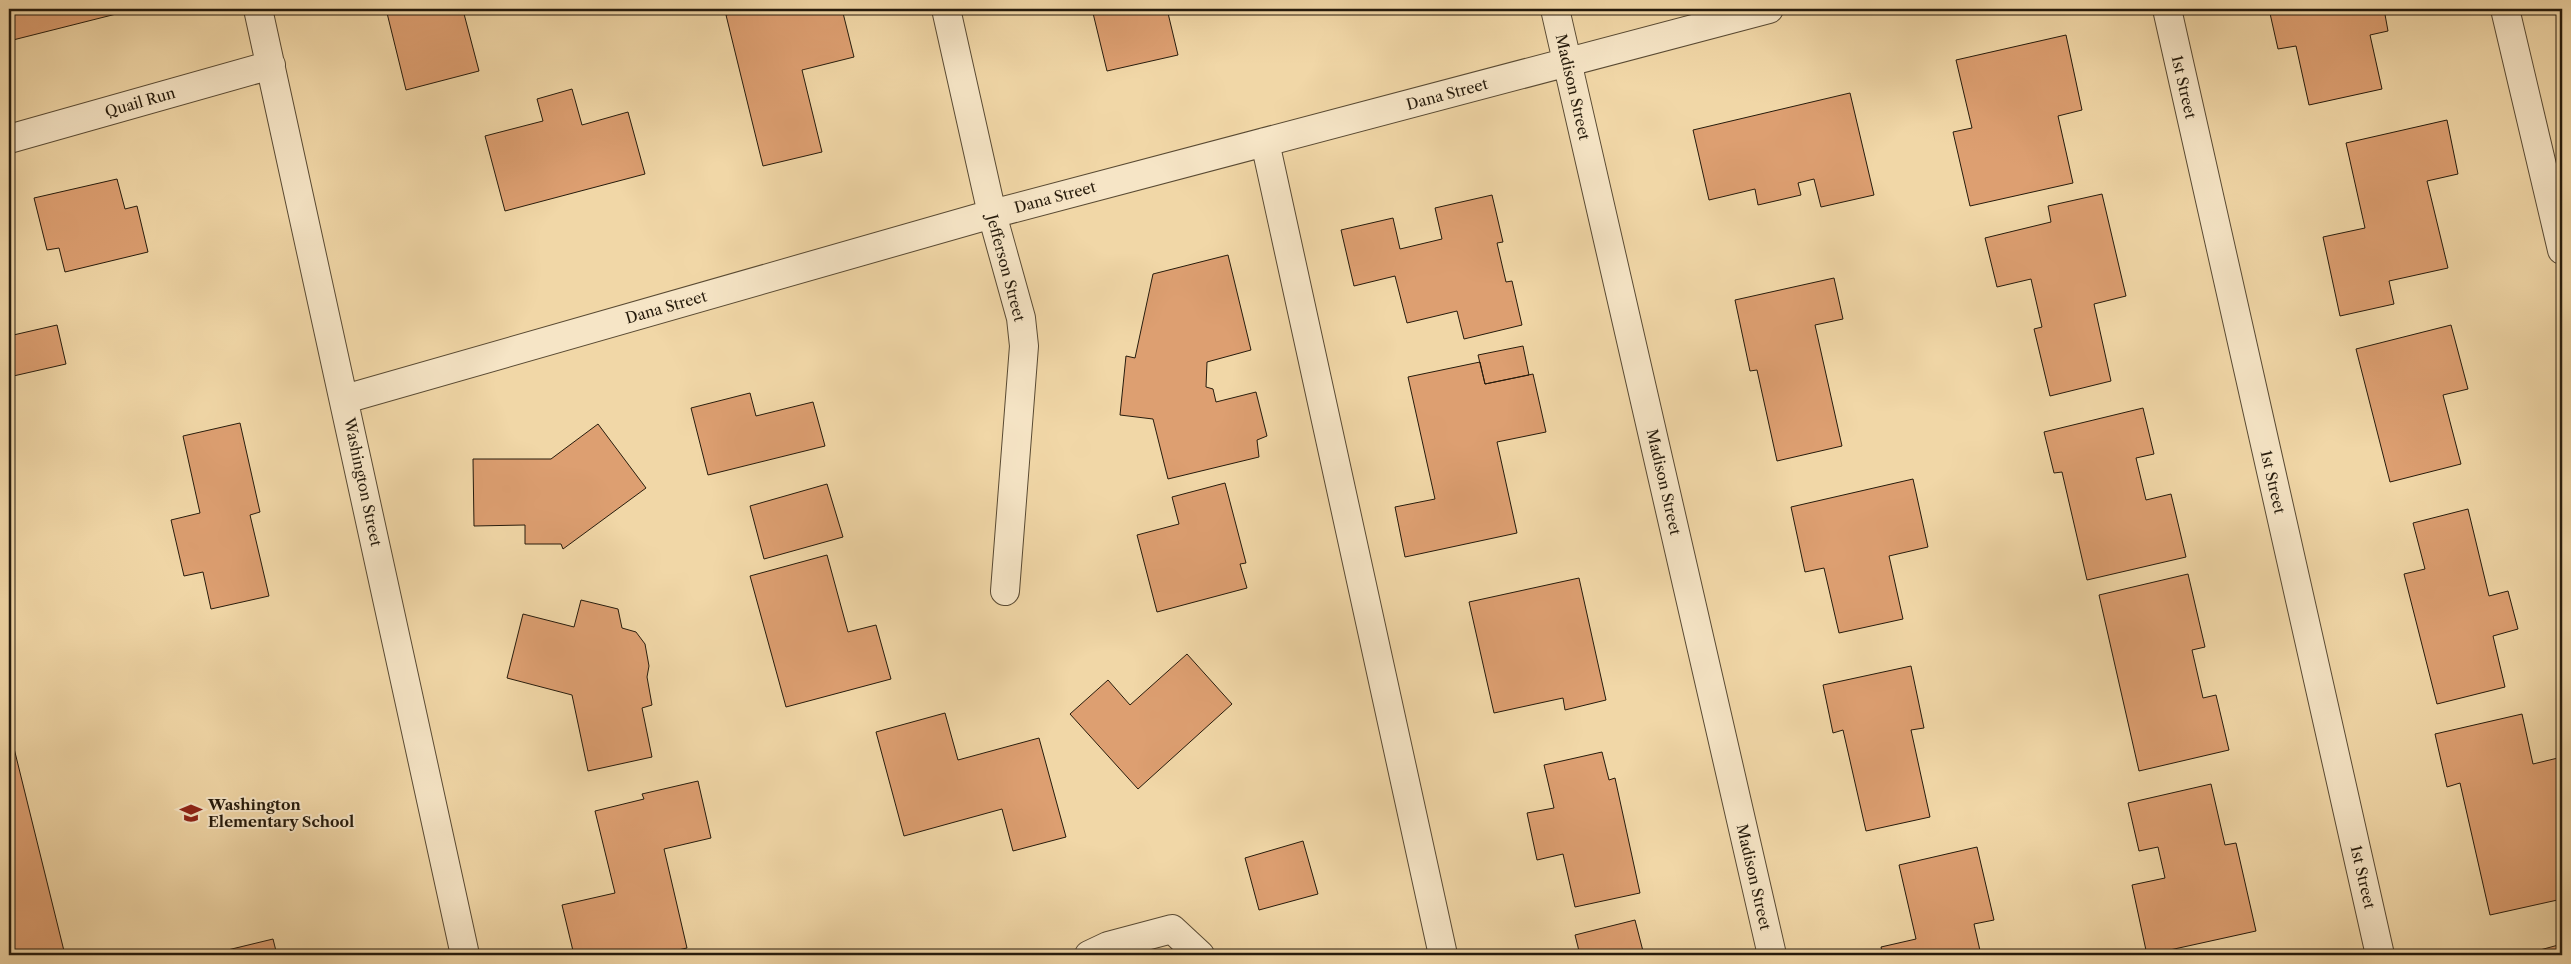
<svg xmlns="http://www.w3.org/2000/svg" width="2571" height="964" font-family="'Libre Caslon Text',serif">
<rect width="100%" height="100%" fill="#f1d7a7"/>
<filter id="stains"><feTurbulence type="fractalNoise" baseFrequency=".004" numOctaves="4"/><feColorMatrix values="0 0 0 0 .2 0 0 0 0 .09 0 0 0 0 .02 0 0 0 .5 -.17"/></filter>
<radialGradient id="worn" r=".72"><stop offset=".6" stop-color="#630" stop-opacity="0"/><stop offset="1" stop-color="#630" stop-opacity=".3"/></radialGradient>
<path fill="#dd9f71" stroke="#261b0c" d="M9,9H136L9,41Z
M386,9H467L463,10L479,71L406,90Z
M753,9H842L854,57L802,70L822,152L763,166L726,15Z
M1092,9H1167L1178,55L1107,71Z
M2269,9H2384L2388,31L2370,35L2382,89L2309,105L2296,46L2278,49Z
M2066,35L2082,110L2058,116L2073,183L1970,206L1953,132L1972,128L1956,60Z
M572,89L582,125L628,112L645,174L505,211L485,136L543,121L537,99Z
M1850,93L1874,195L1821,207L1814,179L1798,183L1801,195L1758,205L1755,189L1709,200L1693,130Z
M2447,120L2458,174L2427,181L2448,268L2389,281L2394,304L2340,316L2323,237L2365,228L2346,143Z
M117,179L125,209L137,206L148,252L65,272L59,248L47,250L34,198Z
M2102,194L2126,296L2094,304L2111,381L2050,396L2034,329L2042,327L2031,279L1997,287L1985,238L2051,222L2048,206Z
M1492,195L1503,242L1497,243L1506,282L1512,281L1522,325L1464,339L1457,311L1407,323L1395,276L1354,286L1341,230L1393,218L1400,249L1442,239L1435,208Z
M1228,255L1251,350L1207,362L1206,387L1213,389L1216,402L1256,392L1267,436L1257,440L1259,457L1168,479L1153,419L1120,415L1126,356L1135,358L1153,274Z
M1834,278L1843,319L1815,325L1842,446L1777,461L1757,370L1750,371L1735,300Z
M57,325L66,364L9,377V336Z
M2451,325L2468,389L2443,395L2461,464L2390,482L2356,349Z
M1523,346L1529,375L1485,384L1478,355Z
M1480,362L1485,384L1533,374L1546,432L1497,442L1517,533L1405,557L1395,507L1435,499L1408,377Z
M750,393L756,416L813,402L825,446L708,475L691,408Z
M2143,408L2154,454L2136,458L2146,500L2171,494L2186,557L2087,580L2062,472L2054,473L2044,432Z
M240,423L260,512L250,515L269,596L211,609L203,572L184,576L171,520L200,513L183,436Z
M598,424L646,488L563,549L561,544H525V525L474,526L473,459H551Z
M1913,479L1928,547L1889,556L1903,619L1839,633L1824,568L1805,572L1791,507Z
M1225,483L1246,563L1240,564L1247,588L1157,612L1137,535L1179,524L1172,497Z
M827,484L843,537L764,559L750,506Z
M2468,509L2489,596L2508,591L2518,629L2493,636L2505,687L2437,704L2404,574L2425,569L2413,523Z
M827,555L848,632L876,625L891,679L786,707L750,576Z
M2188,574L2205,647L2192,650L2203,698L2216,695L2229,750L2139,771L2099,595Z
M1579,578L1606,700L1565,710L1563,698L1494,713L1469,602Z
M581,600L618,609L622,628L636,632L645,644L649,666L647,677L652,705L642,708L652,757L588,771L572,695L507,678L523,614L574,627Z
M1187,654L1232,704L1138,789L1070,714L1108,680L1130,705Z
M1911,666L1924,728L1911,730L1930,817L1866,831L1843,730L1833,733L1823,685Z
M945,713L958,760L1039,738L1066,837L1013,851L1002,809L904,836L876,732Z
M2522,714L2533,764L2562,757V899L2490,915L2460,783L2447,787L2435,734Z
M9,728L65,955H9Z
M1602,752L1609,780L1615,778L1640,893L1575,907L1563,854L1537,860L1527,813L1554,808L1544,765Z
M698,781L711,838L664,849L687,948L655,955H574L562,905L615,893L595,811L644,799L642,794Z
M2211,784L2225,845L2236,843L2256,931L2147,955L2132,885L2165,878L2158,847L2139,851L2128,803Z
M1303,841L1318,894L1259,910L1245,858Z
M1977,847L1994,920L1974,924L1981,955H1883L1881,947L1916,939L1899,865Z
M1635,920L1644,955H1580L1575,935Z
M273,939L277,955H207Z
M2562,944V955H2529V953Z"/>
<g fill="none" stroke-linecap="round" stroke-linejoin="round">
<g stroke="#594a33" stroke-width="30">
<path id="minor" d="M258,9L465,955
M946,9L992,214L1021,318L1024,346L1005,591
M1555,9L1772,955
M2167,9L2380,955
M2505,9L2562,250
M9,139L271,65
M1265,142L1443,955
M345,399L992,214L1769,9
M1089,955L1108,946L1172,929L1200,955"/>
</g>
<use href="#minor" stroke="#f6e5c6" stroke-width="28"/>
</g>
<defs>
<g id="school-bare" transform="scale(1.725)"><path d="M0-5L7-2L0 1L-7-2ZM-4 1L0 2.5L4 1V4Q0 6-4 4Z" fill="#8f2418" stroke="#f6e5c6" stroke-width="2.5" paint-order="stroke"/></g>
</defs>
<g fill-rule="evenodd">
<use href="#school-bare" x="191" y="813"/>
</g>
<g text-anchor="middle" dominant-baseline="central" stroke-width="4" stroke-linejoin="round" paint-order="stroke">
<g font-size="15" fill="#261b0c" stroke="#f6e5c6">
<text transform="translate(1573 87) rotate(77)">Madison Street</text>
<text transform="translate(2184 87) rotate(77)">1st Street</text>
<text transform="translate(1447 94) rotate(-15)">Dana Street</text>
<text transform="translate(140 102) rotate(-16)">Quail Run</text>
<text transform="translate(1055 197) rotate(-15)">Dana Street</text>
<text transform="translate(1006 268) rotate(75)">Jefferson Street</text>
<text transform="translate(666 307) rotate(-16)">Dana Street</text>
<text transform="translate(363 482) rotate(78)">Washington Street</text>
<text transform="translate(1664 482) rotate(77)">Madison Street</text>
<text transform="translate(2273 482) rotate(77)">1st Street</text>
<text transform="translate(1754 877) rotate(77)">Madison Street</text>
<text transform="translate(2363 877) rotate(77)">1st Street</text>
</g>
<g font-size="15" font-weight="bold" fill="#261b0c" stroke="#f6e5c6" text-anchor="start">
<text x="208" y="804">Washington<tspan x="208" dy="17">Elementary School</tspan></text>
</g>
</g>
<rect width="2571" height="964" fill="none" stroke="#f1d7a7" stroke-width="30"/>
<rect x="10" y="10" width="2551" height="944" fill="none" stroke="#261b0c" stroke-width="2.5"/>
<rect x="15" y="15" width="2541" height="934" fill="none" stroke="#261b0c"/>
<rect width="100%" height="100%" filter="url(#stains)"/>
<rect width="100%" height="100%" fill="url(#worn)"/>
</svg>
